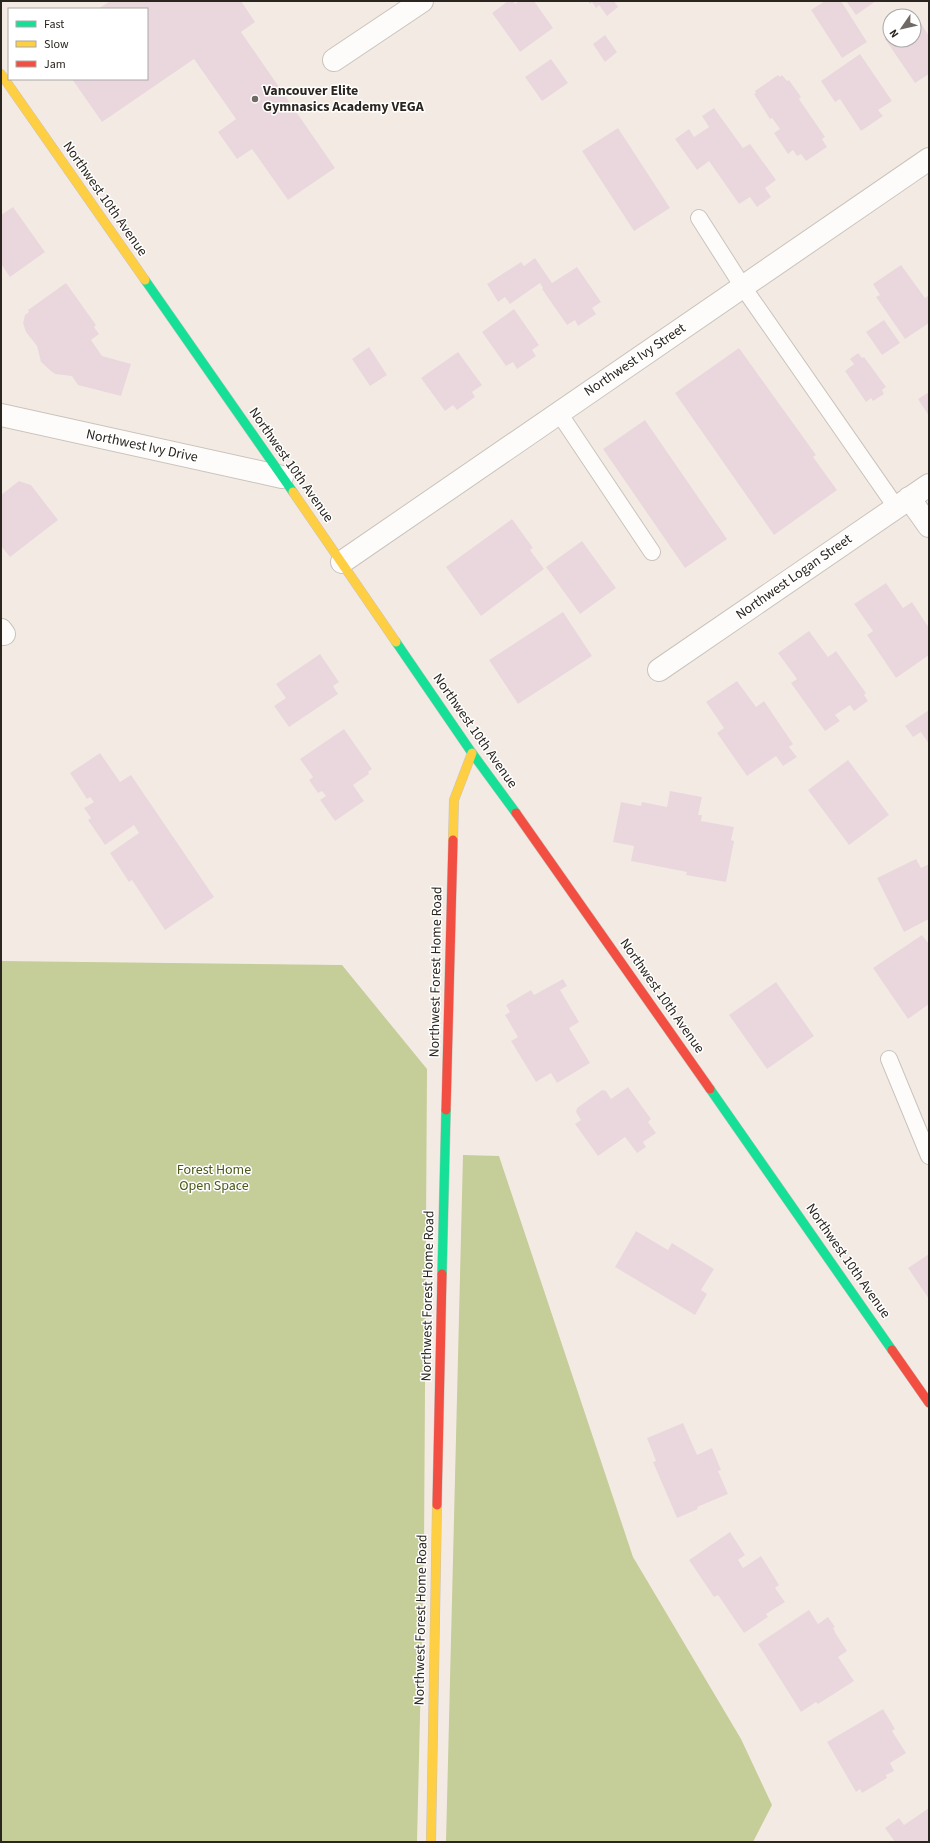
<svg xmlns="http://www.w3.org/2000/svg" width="930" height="1843" font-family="'Source Sans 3',sans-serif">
<rect width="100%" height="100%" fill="#f3ebe3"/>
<path fill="#c5cd99" d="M1,961L342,965L427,1069L424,1549L417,1842H1Z
M463,1155L499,1156L633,1557L741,1739L772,1805L753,1842H446Z"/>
<path fill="#ead7de" d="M110,1H241L255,22L241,32L335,168L288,200L252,149L237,159L218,132L236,119L194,59L102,122L72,79H147V9H98Z
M508,1H513L515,4L519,1H534L553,28L520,52L492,13Z
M588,1H614L618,7L607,16L599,5L596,8L592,2L590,4Z
M825,1H841L867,42L842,58L811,10Z
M846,1H876L856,15Z
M917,17L929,36V74L915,83L885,39L890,35V40H914V19Z
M605,35L617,52L605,62L593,44Z
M860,54L892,101L878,110L883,116L861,131L840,99L835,102L821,81Z
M551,59L568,83L542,101L525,77Z
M778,75L780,77L782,75L787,81L789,80L801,97L799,99L825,137L822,139L827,147L806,161L801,154L797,156L793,150L788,154L774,133L780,129L772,118L770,119L754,94L756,93L755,91Z
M714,108L743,148L750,144L776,180L765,188L771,197L757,207L750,197L739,204L709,161L697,170L675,139L689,129L694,137L709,127L702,116Z
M618,128L670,208L634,231L582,151Z
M13,207L45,252L10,277L1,264V215Z
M535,258L552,283L577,267L601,302L592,308L596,314L578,326L575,320L567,325L542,289L543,288L540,283L510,304L505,297L498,302L487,284L521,262L524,266Z
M901,265L925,298L929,295V323L905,339L876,297L880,295L873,284Z
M66,283L96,325L94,327L99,334L91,340L102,356L131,364L121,396L78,385L72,376L55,374L51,371L41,362L37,346L26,332L23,323L25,315L29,312L28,310Z
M514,309L539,345L532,350L536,356L517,369L513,362L506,366L482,332Z
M884,320L900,343L882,355L866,332Z
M369,347L387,375L370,386L352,359Z
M739,348L816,455L813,457L837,490L774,535L675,393Z
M458,352L482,385L472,392L475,397L457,410L453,405L445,411L421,378Z
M858,353L862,358L864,357L886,387L882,390L884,394L873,401L871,398L866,402L845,371L854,364L850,359Z
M929,392V416L918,399Z
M645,420L727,539L685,568L603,449Z
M19,481L31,485L58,520L10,557L1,546V495Z
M512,519L533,548L530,550L544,569L481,616L446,567Z
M582,541L616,588L580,614L546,567Z
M886,583L903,608L912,602L929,628V655L896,678L867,635L873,631L854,604Z
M563,612L592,656L518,704L489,660Z
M809,631L828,657L836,651L866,693L864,695L868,701L854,711L850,705L835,715L840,721L825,731L791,683L797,679L778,653Z
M320,654L339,682L333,686L338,694L289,727L274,706L286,698L276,684Z
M737,681L756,707L764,701L793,744L789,747L797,757L783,766L776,756L747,776L717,733L724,728L706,702Z
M929,710V744L921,732L913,737L905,726Z
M344,729L372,769L368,772L369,774L353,785L364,801L335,821L320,800L326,796L322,791L318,793L309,780L313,777L300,759Z
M100,753L120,782L131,775L214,897L165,930L132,880L129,882L110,853L139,833L134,825L105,845L88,820L91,818L84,808L94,802L90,797L87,799L70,773Z
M848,760L889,815L849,845L808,790Z
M670,791L702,797L698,815H702L701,821L734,827L731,840L734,841L726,882L686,875L687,872L631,861L634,846L613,842L621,802L641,806L642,802L667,807Z
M916,859L921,868L929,864V919L904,932L877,878Z
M922,935L929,944V1004L908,1019L873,968Z
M563,979L567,986L560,990L579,1022L569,1028L590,1063L557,1083L551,1073L536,1082L511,1041L518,1037L505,1015L510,1012L506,1005L531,990L534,995Z
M776,982L814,1036L767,1069L729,1015Z
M628,1087L651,1119L648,1122L656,1133L643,1142L646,1147L637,1153L625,1137L598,1156L575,1124L581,1120L576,1112L577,1108L602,1090L606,1091L611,1099Z
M636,1231L668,1250L672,1243L714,1269L701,1290L707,1294L695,1315L615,1267Z
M929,1254V1299L908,1268Z
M683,1423L697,1455L712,1448L721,1470L718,1471L728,1494L697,1507L698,1509L677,1518L653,1462L656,1461L647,1438Z
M730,1532L745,1555L738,1560L743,1568L761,1556L779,1585L775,1588L785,1602L766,1614L768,1617L744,1633L718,1595L714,1597L689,1560Z
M809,1610L818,1624L828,1617L835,1627L833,1628L836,1634L847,1651L838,1657L854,1681L818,1704L816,1702L801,1712L758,1644Z
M883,1709L895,1729L892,1731L906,1753L890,1763L894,1771L886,1775L887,1778L862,1793L860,1789L856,1792L827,1742Z
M929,1808V1842H895L885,1828L899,1818L904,1825Z"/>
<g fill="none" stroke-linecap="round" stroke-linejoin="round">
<g stroke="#cac3bc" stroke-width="18">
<path id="lane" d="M699,218L743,287L896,507
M559,413L652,552
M889,1059L929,1156"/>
</g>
<g stroke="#cac3bc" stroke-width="24">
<path id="street" d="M334,60L422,1
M1,415L282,477
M909,498L929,526
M342,562L929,159
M1,630L4,634
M659,670L929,485"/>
</g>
<g stroke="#cac3bc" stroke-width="10">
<path id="fast" d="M145,280L293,492
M396,642L472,753L516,813
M710,1089L892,1350
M442,1274L446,1110"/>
</g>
<g stroke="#cac3bc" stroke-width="10">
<path id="slow" d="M1,74L145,280
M293,492L396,642
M453,840L454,800L472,753
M431,1842L437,1505"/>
</g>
<g stroke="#cac3bc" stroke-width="10">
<path id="jam" d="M516,813L710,1089
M446,1110L453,840
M892,1350L929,1403
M437,1505L442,1274"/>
</g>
<use href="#lane" stroke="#fdfcfb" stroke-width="16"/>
<use href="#street" stroke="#fdfcfb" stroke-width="22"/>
<use href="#fast" stroke="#16e098" stroke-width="9"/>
<use href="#slow" stroke="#ffcf43" stroke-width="9"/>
<use href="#jam" stroke="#f24e42" stroke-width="9"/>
</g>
<circle fill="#706a64" stroke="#fff" stroke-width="1.5" cx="255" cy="99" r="4"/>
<g text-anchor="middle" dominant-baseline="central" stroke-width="3" stroke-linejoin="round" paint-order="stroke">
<g font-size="14" font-weight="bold" fill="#2a251f" stroke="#fff" text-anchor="start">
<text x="263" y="91">Vancouver Elite<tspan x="263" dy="16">Gymnasics Academy VEGA</tspan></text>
</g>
<g font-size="14" fill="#2a251f" stroke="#fff">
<text transform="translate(105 199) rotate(55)">Northwest 10th Avenue</text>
<text transform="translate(635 360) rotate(-34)">Northwest Ivy Street</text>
<text transform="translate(142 446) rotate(12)">Northwest Ivy Drive</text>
<text transform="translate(291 465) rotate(55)">Northwest 10th Avenue</text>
<text transform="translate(794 577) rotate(-35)">Northwest Logan Street</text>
<text transform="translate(475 731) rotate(55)">Northwest 10th Avenue</text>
<text transform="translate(436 972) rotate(-89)">Northwest Forest Home Road</text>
<text transform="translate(662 996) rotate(55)">Northwest 10th Avenue</text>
<text transform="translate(848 1261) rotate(55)">Northwest 10th Avenue</text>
<text transform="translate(428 1296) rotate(-89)">Northwest Forest Home Road</text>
<text transform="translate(421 1620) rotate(-89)">Northwest Forest Home Road</text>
</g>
<g font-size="14" fill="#4a5819" stroke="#fff">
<text x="214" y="1170">Forest Home<tspan x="214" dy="16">Open Space</tspan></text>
</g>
</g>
<rect width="930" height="1843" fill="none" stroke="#2a251f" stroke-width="4"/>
<rect x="8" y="8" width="140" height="72" fill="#ffffff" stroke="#aaa8a5"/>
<rect x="16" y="21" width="20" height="6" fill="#16e098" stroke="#aaa8a5"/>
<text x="44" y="28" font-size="12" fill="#2a251f">Fast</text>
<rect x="16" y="41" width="20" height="6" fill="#ffcf43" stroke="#aaa8a5"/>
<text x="44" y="48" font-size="12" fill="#2a251f">Slow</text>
<rect x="16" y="61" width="20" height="6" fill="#f24e42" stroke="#aaa8a5"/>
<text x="44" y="68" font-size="12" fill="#2a251f">Jam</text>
<g transform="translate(902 28) rotate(236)"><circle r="19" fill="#ffffff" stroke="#aaa8a5"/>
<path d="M0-3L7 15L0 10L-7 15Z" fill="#706a64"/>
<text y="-6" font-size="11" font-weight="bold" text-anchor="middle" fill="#2a251f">N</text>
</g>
</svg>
